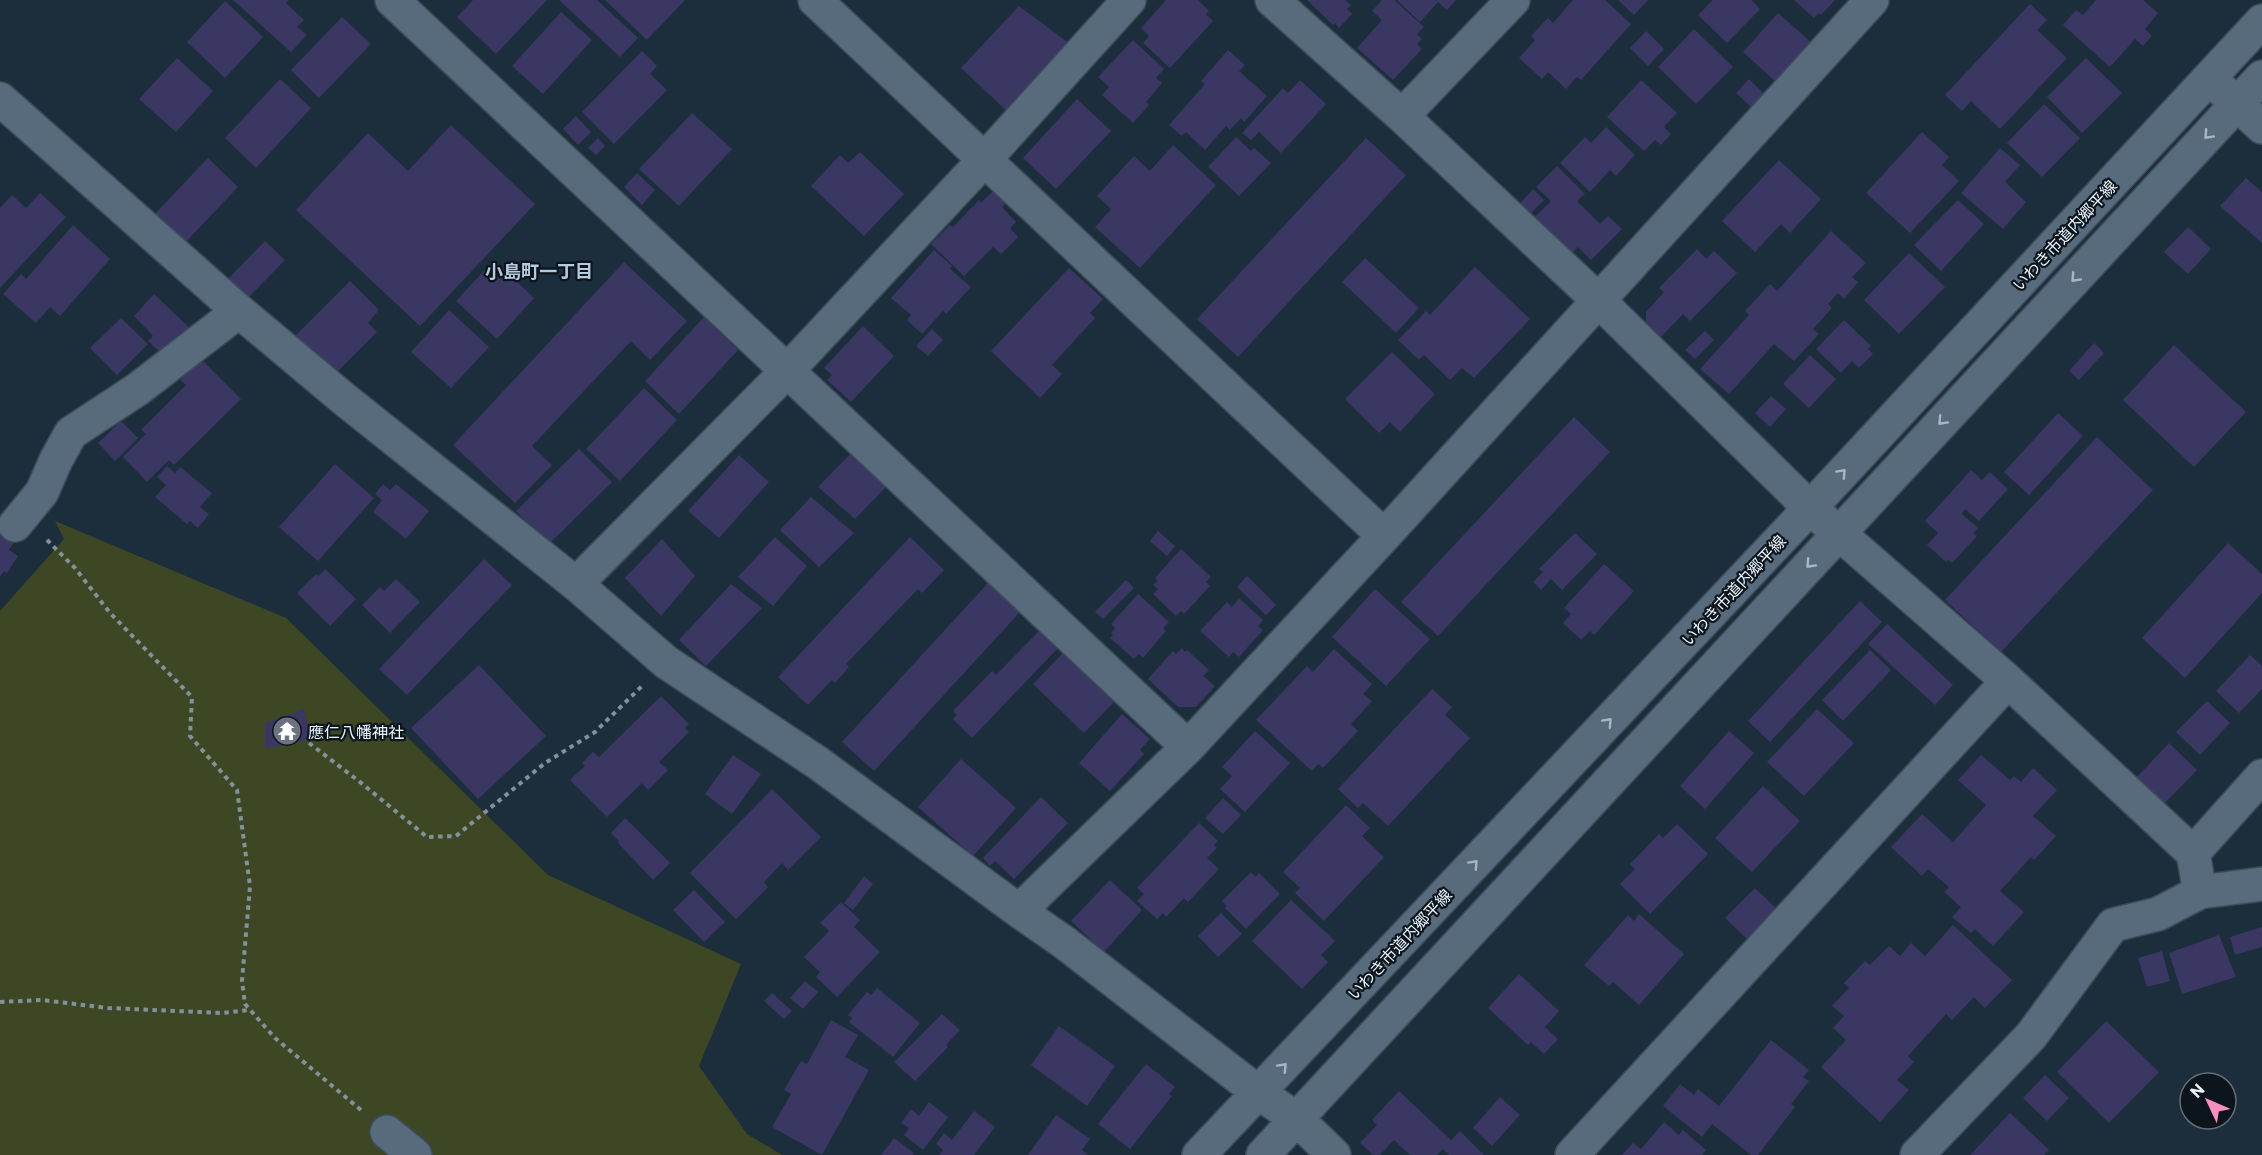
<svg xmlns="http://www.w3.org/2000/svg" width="2262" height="1155" font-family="Commissioner,'Noto Sans JP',sans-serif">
<rect width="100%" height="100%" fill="#1c2d3c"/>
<path fill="#3e4723" d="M55,521L286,618L548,875L741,964L699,1066L747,1134L782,1155H0V611L64,539Z"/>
<path fill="#3a3862" d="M233,0H289L286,3L304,20L297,27L307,35L291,52Z
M473,0H547L496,54L457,17Z
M559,0H597L638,38L620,57Z
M605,0H685L647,40Z
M1166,0H1198L1209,11L1206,14L1213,21L1170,68L1143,43L1149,36L1141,28Z
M1307,0H1345L1351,5L1347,9L1352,14L1339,28L1335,23L1333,25Z
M1382,0H1394L1424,27L1417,34L1422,39L1417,44L1422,49L1393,80L1357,48L1382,20L1372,11Z
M1397,0H1456L1447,10L1438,2L1420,22Z
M1573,0H1605L1631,24L1581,80L1577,77L1566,89L1548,72L1542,79L1519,58L1535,40L1531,36L1548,18L1553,23Z
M1618,0H1648L1634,15Z
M1713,0H1751L1760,9L1727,43L1698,15Z
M1794,0H1835L1821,15L1819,13L1814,18Z
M2096,0H2143L2158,13L2145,29L2152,36L2143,46L2135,39L2110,67L2063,25L2076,10L2083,15Z
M225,1L263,37L225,78L187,42Z
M2030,4L2047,20L2037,30L2067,58L2000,129L1971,101L1962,111L1945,95Z
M1019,6L1070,44L1009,113L961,68Z
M561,12L592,40L543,94L512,66Z
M1778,13L1813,44L1777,83L1743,52Z
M342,17L371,44L319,98L291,70Z
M1694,29L1733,67L1696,104L1658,67Z
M1646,31L1664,49L1648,66L1630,48Z
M1133,40L1164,69L1156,78L1162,83L1146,102L1149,105L1133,123L1102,95L1109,87L1098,77Z
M1228,50L1245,65L1239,71L1267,96L1244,122L1241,118L1230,130L1226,126L1205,150L1186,132L1182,136L1169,125L1205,84L1201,81Z
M642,51L657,66L650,74L667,90L614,144L582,112Z
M177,58L213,91L176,132L139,99Z
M2086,58L2122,93L2082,133L2047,97Z
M280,79L311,108L256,168L225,138Z
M1749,79L1764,94L1751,107L1736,93Z
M1300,80L1326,104L1281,153L1259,132L1251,140L1242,133L1283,88L1288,93Z
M1641,80L1677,113L1664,127L1671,134L1661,145L1655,140L1644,151L1607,117Z
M1077,99L1111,131L1056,189L1023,158Z
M2044,104L2080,138L2042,177L2007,143Z
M692,113L732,149L679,206L639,169Z
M576,116L591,132L578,145L563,129Z
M451,125L535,204L420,326L296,210L368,133L408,171Z
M1606,127L1635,155L1616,176L1610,170L1590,192L1560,163L1585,137L1591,143Z
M1922,132L1949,157L1942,165L1959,181L1910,233L1866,193Z
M1236,137L1251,151L1254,148L1271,163L1239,196L1208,167Z
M598,138L605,146L596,155L588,148Z
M1366,138L1406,175L1238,357L1197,319Z
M1173,145L1216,185L1140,268L1095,227L1111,209L1097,196L1134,156L1150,171Z
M2000,148L2020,165L2005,182L2026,202L2003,229L1961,193Z
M860,152L904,194L864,236L811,186L840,155L848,163Z
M208,158L238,187L181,247L150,219Z
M1779,160L1821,199L1790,233L1781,224L1755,252L1722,221Z
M1557,166L1585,194L1577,201L1600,224L1608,216L1622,229L1591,260L1578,247L1571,254L1534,218L1551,201L1536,187Z
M637,173L655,190L642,205L624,187Z
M2246,178L2262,192V243L2220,206Z
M1533,189L1544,200L1529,215L1519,205Z
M994,190L1007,202L1002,207L1016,222L1010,228L1018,237L1001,254L993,247L964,276L931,244L950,225L953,227L979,200L981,203Z
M40,193L66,217L0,288V208L12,195L26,208Z
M1958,200L1984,224L1941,271L1914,245Z
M73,225L110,259L60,316L50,307L36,323L3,294L21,274L26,279Z
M2188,227L2211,249L2188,274L2164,252Z
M1831,231L1866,263L1852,277L1858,282L1844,299L1838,293L1828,304L1832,308L1813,329L1819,334L1794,361L1774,344L1729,394L1700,369L1749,315L1745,311L1770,284L1777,291Z
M265,241L285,260L246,300L226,281Z
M1697,249L1706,259L1714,251L1737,273L1690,321L1683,314L1659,339L1646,326V312L1664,292L1659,288Z
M934,250L952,266L950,269L971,287L946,314L943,311L922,334L907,320L911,315L891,298Z
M1909,253L1945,287L1899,334L1864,300Z
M1365,258L1419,308L1396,333L1342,282Z
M494,260L534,298L497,339L456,301Z
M624,262L687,321L650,360L631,341L532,446L552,465L515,503L453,445Z
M1475,267L1530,319L1474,378L1462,368L1450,380L1424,355L1419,360L1398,340L1426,311L1430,315Z
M1069,268L1103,299L1090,313L1095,318L1052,365L1062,374L1040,398L991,351Z
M350,281L379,310L368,323L377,332L333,376L294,337Z
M154,294L196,334L166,358L148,341L153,336L134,316Z
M449,310L489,347L451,388L411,352Z
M704,317L738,350L679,414L645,381Z
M121,318L148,344L117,375L90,348Z
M1844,320L1871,346L1868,349L1873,354L1859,368L1852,361L1841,373L1816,349Z
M863,326L894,356L851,402L827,380L832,375L824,368Z
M932,329L943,340L928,356L916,346Z
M1705,331L1714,340L1695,359L1685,350Z
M2094,343L2104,353L2079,380L2069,371Z
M2174,345L2246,412L2194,467L2123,400Z
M1392,352L1435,394L1400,432L1390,422L1379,433L1345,399Z
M1810,355L1836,379L1809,408L1783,384Z
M201,359L241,399L174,465L169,460L147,482L123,457L146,434L141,430L186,385L180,380Z
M644,388L677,420L620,481L586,449Z
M1771,396L1786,409L1770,427L1755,413Z
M2058,413L2083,436L2029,495L2004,472Z
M1574,417L1610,452L1438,636L1401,602Z
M121,421L138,438L115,461L98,443Z
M2097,437L2153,490L2001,652L1945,600Z
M856,448L888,485L855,519L818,487Z
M579,449L612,482L549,544L516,511Z
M739,455L769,482L719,538L688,511Z
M335,464L374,498L318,561L279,527Z
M167,466L175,473L180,467L212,493L200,507L209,514L198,528L190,521L187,524L155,497L166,485L157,477Z
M1971,470L1982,480L1990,472L2008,489L1979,521L1965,509L1962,514L1978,528L1973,533L1977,536L1952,563L1948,560L1946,562L1927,545L1938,533L1925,521Z
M383,484L390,490L396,484L429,511L406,539L373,512L382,500L375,494Z
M811,497L854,533L819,567L780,530Z
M0,530L16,540L9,550L18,556L7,573L4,571L0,577Z
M1158,531L1175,546L1167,556L1150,541Z
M1575,533L1597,554L1562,590L1551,579L1541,590L1533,582L1543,572L1539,569Z
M775,537L807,566L773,606L738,577Z
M910,537L944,570L922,593L918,589L846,664L849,667L835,683L832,680L808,705L778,677Z
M662,539L695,576L661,616L625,578Z
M2228,543L2262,574V593L2185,678L2142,638Z
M1181,549L1211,577L1206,582L1210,586L1184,614L1181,611L1176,616L1153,594L1158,589L1153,585L1158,581L1155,578Z
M484,559L512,585L407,695L379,669Z
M1604,564L1634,591L1594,635L1590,631L1581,640L1563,623L1571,614L1564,608Z
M325,569L356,599L330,626L297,593L316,574L319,576Z
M1247,576L1276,605L1266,615L1237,587Z
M396,579L420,602L390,633L362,605L380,587L384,591Z
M1126,580L1134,588L1103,619L1095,612Z
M988,583L1020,612L874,771L842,742Z
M731,584L762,608L706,666L679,640Z
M1375,589L1430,639L1386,686L1332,637Z
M1138,594L1169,622L1163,628L1166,631L1143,658L1139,654L1134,659L1110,638L1113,635L1111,633L1115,628L1111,624Z
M1239,598L1263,620L1258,626L1263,630L1239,657L1233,652L1229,657L1200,631L1227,602L1232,607Z
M1860,601L1882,622L1770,742L1748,721Z
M1887,624L1953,685L1935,705L1868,644Z
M1040,630L1058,648L972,738L953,719L957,715L953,711L992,671L996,675Z
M1182,648L1185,652L1187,650L1209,670L1203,676L1215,686L1196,707H1178L1148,679L1173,651L1176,654Z
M1334,649L1372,684L1363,694L1372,701L1351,724L1358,731L1323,768L1318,764L1312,771L1256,720L1307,666L1313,672Z
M1870,650L1891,670L1843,721L1822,700Z
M1063,653L1114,702L1084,733L1033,684Z
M2250,655L2262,666V689L2239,713L2216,691Z
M479,665L546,736L478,799L411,728Z
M1432,689L1452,707L1445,715L1470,738L1388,826L1363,803L1358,808L1338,789Z
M661,696L689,724L685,728L689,732L659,762L668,770L648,790L642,783L607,817L570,780L585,766L582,763L593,752L599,757Z
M2207,701L2230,723L2200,755L2176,732Z
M304,709L311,739L265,749V723Z
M1817,709L1854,743L1804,796L1767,762Z
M1122,714L1150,739L1140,750L1144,754L1110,791L1079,763Z
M1255,731L1290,763L1245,812L1220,789L1232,776L1222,767Z
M1729,731L1754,753L1705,809L1680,786Z
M2169,743L2197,770L2164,804L2136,778Z
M733,755L761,774L732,814L705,794Z
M1981,755L2010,780L2014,776L2021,782L2033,768L2057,790L2033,816L2056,836L2034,860L2031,857L2000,891L2024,912L1993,946L1975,929L1971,933L1952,917L1961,907L1944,892L1949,887L1928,869L1922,876L1891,847L1922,814L1953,842L1986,805L1958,780Z
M961,759L1016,808L973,856L918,807Z
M1763,786L1800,821L1752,872L1715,838Z
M772,789L821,837L788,870L782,863L764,882L768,887L736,919L690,873Z
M1041,797L1068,823L1014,879L995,861L990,866L983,858Z
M1223,798L1241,815L1223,834L1205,818Z
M1346,805L1370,828L1362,836L1384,857L1324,921L1295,893L1300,888L1283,872Z
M625,818L670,863L653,880L618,843L619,841L611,833Z
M1199,823L1218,841L1214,845L1217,848L1207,858L1219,869L1188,902L1184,898L1166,917L1163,913L1157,919L1137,901L1144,894L1137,888Z
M1677,824L1708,854L1650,914L1620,884L1635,869L1630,864L1659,834L1663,838Z
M1251,872L1256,877L1259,873L1280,894L1246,929L1225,908L1227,906L1222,901Z
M864,876L873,884L853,910L844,903Z
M1110,880L1142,910L1104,952L1071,921Z
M1755,888L1778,910L1749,941L1725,918Z
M694,890L725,922L704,942L673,910Z
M1291,900L1335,941L1321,955L1328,962L1302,989L1252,941Z
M841,902L860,920L854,927L880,952L837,997L816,977L820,972L804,957L829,931L820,923Z
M1221,913L1242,934L1218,957L1198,936Z
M1639,914L1684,954L1639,1005L1613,982L1609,986L1584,965L1628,915L1634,921Z
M1953,925L2012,980L1985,1008L1974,997L1952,1020L1946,1014L1908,1056L1914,1062L1897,1080L1909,1090L1880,1122L1821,1067L1846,1040L1833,1028L1844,1016L1832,1006L1849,988L1844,983L1865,961L1870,965L1889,946L1900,956L1911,943L1925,956Z
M2262,927V947L2235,955L2230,937Z
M2219,935L2236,977L2182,994L2169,953Z
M2162,951L2170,981L2147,987L2138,958Z
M1519,974L1559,1011L1545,1027L1558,1039L1544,1054L1531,1042L1528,1045L1488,1008Z
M805,981L818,992L803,1009L790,998Z
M877,988L920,1023L893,1057L849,1022L852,1018L848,1015L867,992L871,995Z
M772,993L792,1011L784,1019L764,1001Z
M942,1014L960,1030L946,1045L948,1047L915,1081L894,1062Z
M831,1020L858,1035L845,1057L869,1070L822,1155L772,1127L791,1094L784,1090L801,1061L807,1064Z
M2106,1021L2159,1072L2109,1123L2057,1072Z
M1059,1026L1115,1066L1087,1106L1031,1065Z
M1771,1040L1809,1070L1803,1077L1809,1081L1791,1104L1795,1107L1758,1155H1751L1712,1124L1702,1137L1663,1106L1680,1084L1694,1095L1698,1089L1719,1106Z
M1146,1064L1175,1087L1169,1094L1172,1096L1130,1149L1098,1124Z
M2045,1075L2069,1098L2047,1121L2023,1098Z
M1399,1091L1451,1140L1460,1131L1484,1155H1449L1443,1149L1437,1155H1410L1394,1140L1380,1155H1373L1360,1143L1377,1125L1372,1120Z
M1500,1097L1520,1115L1492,1146L1473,1128Z
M929,1102L948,1117L923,1150L904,1135L909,1128L901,1123L911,1109L919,1116Z
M974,1111L995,1127L974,1155H939L943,1150L936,1144L944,1133L952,1140Z
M2010,1113L2049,1150L2044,1155H1970Z
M1056,1115L1090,1139L1082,1150L1088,1155H1028Z
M1664,1122L1679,1135L1683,1130L1706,1150L1702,1155H1622L1633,1143L1641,1149Z
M894,1138L914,1153L913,1155H881Z"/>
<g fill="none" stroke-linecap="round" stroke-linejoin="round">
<g stroke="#3c4b58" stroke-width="36">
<path id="minor" d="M392,0L1188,747
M815,0L1384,536
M1272,0L1402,116L1598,300L1810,508L2008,681L2193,853L2200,892
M2222,90L2262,127
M0,99L239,311L344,399L576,584L666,662L818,763L1019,911L1065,943L1259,1093L1297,1119L1334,1155
M1402,116L1513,0
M15,525L42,492L56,460L71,433L138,389L239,311
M576,584L787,371L985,159L1129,0
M2193,853L2262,776
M1019,911L1188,747L1384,536L1872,0
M387,1132L415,1155
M1199,1155L1810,508L2262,21
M1263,1155L2262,77
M1572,1155L2008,681
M1917,1155L2031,1036L2113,925L2158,914L2200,892L2262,884"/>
</g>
<path stroke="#83919d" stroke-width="4" stroke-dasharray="4.5 4.5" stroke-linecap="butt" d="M47,540L75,568L110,613L192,697L190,736L237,790L250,886L242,981L245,1004L275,1038L361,1110
M309,743L360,782L427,837L456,836L545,763L595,732L642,686
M0,1002L42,1000L108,1008L222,1013L248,1010"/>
<use href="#minor" stroke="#586b7d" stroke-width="33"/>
</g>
<defs><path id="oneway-chevron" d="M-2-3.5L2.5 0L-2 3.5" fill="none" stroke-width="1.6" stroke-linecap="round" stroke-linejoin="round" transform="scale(1.5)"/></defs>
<g stroke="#a8b6c4">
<use href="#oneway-chevron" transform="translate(2208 135) rotate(133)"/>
<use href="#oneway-chevron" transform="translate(2075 278) rotate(133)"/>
<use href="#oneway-chevron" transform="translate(1942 421) rotate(133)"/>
<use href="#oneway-chevron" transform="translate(1842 473) rotate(-47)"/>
<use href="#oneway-chevron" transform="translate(1810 564) rotate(133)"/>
<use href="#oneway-chevron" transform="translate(1608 722) rotate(-47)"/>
<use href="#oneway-chevron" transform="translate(1474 864) rotate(-47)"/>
<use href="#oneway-chevron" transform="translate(1283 1067) rotate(-47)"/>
</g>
<defs>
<g id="temple-disc" transform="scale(1.5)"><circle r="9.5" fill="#6b7280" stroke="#0d151c"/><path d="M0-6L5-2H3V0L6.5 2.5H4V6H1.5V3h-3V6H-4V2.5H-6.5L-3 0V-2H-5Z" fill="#fff"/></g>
</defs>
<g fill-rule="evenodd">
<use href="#temple-disc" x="287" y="731"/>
</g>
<g text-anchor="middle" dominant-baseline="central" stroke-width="4.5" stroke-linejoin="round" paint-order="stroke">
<g font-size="16" fill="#e9f4fe" stroke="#0d151c">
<text transform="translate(2064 235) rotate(-47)">いわき市道内郷平線</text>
<text transform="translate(1733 590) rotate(-47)">いわき市道内郷平線</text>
<text transform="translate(1399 944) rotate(-47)">いわき市道内郷平線</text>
</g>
<g font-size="16" fill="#e9f4fe" stroke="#0d151c" text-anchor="start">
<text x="308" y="731">應仁八幡神社</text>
</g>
<g font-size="18" font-weight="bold" fill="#b5cade" stroke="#0d151c">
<text x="539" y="271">小島町一丁目</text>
</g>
</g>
<g transform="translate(2208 1101) rotate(314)"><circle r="28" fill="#0d151c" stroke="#656e76" stroke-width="1.5"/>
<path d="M0-4.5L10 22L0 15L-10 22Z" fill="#fd8ebf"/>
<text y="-9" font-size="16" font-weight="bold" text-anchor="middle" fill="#e9f4fe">N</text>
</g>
</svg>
